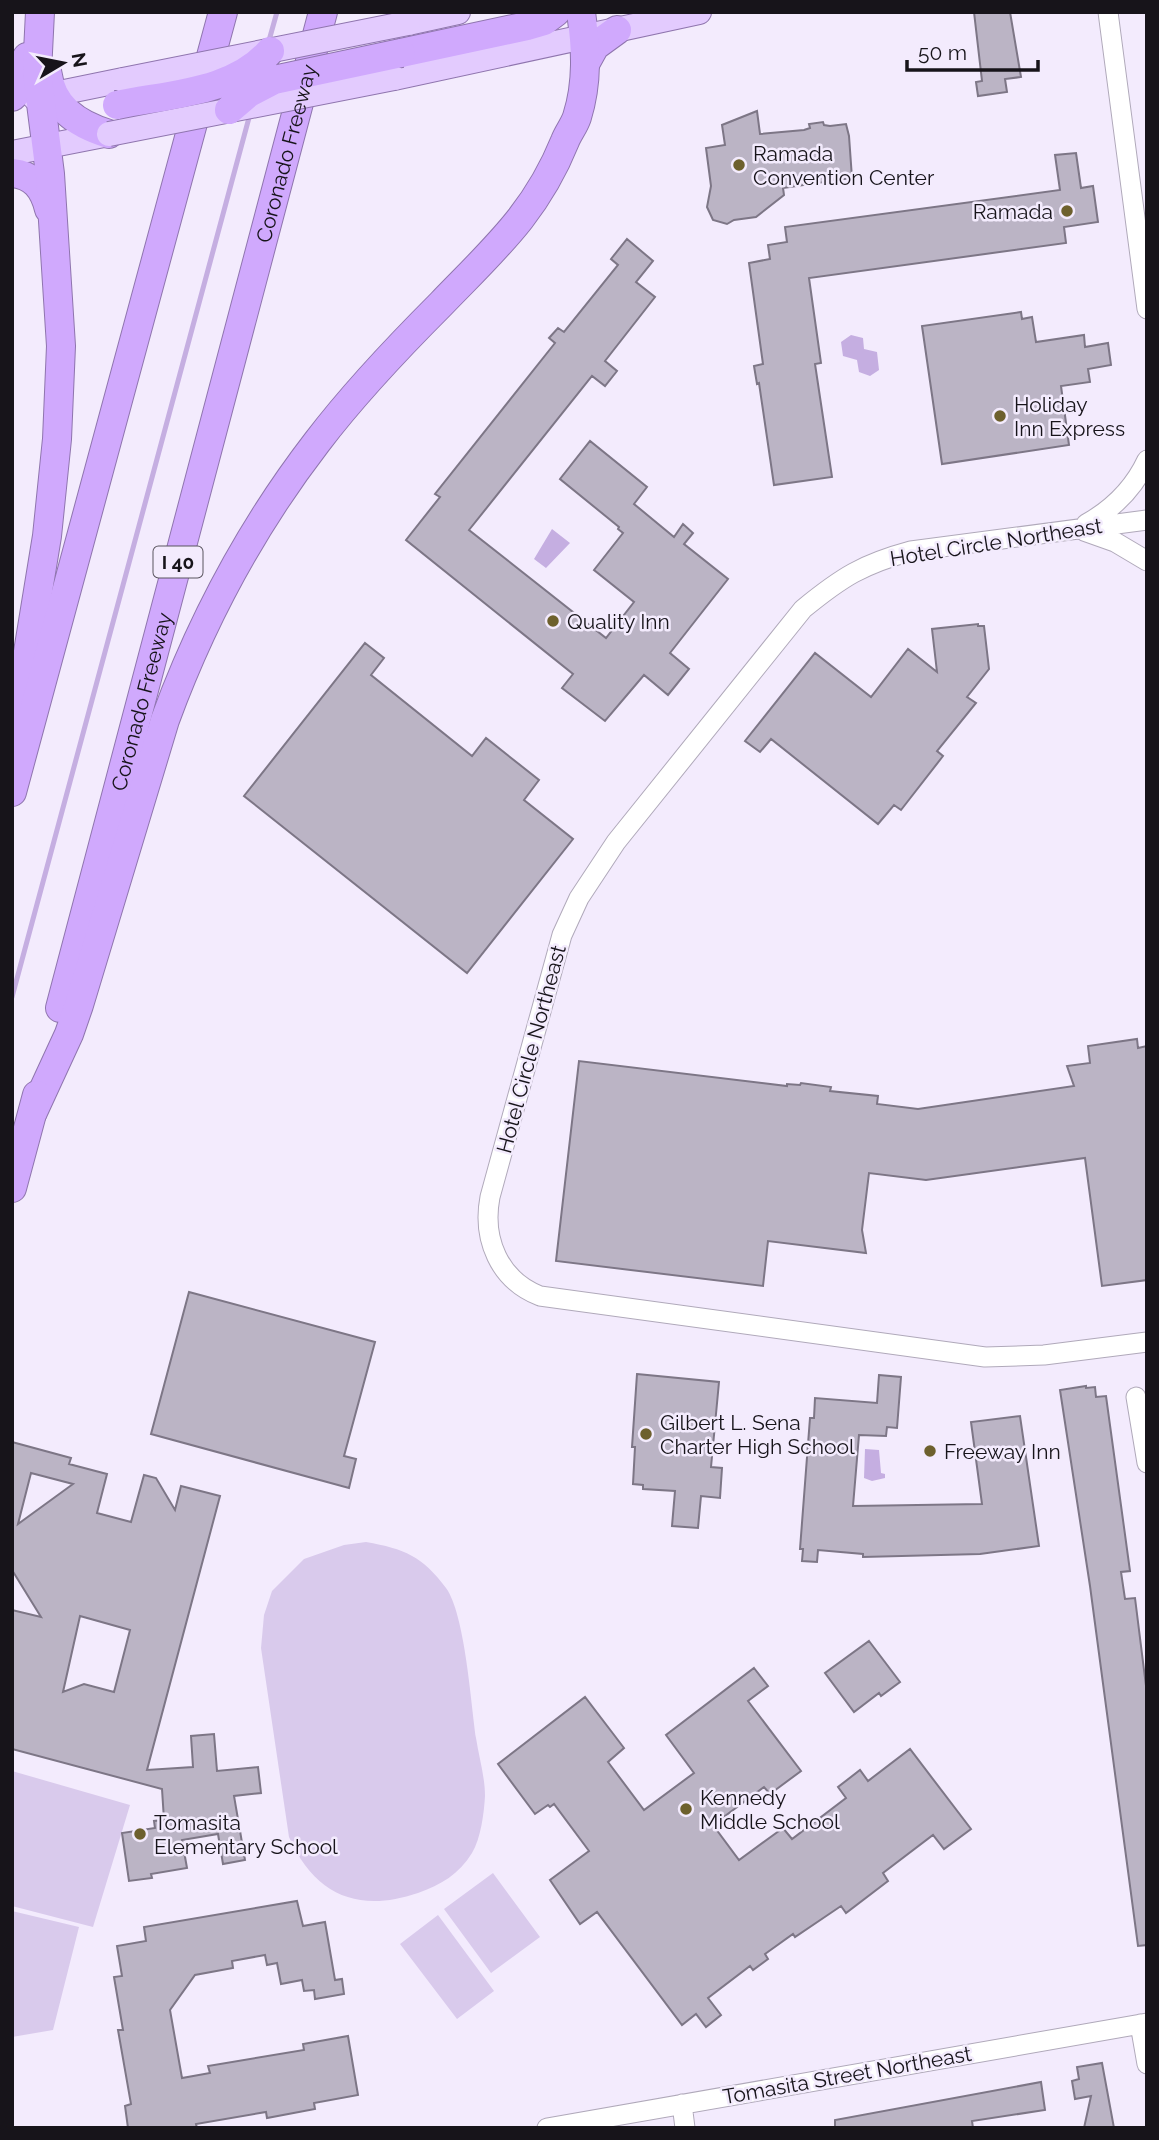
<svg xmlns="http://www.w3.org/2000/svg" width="1159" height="2140" font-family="Raleway,sans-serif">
<rect width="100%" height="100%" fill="#f3ebfd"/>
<path fill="#d9caec" d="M366,1542C405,1549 422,1556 446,1588C465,1614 471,1704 476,1738C479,1757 485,1777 485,1796C484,1813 481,1838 472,1853C459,1874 441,1885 418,1893C359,1913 315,1896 289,1837L261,1648L264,1615L272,1591L304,1559L344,1545Z
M12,1771L130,1805L93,1927L12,1906Z
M493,1873L540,1937L491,1973L444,1909Z
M12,1911L79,1927L53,2030L12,2037Z
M438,1915L494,1991L457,2019L400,1944Z"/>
<path fill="#c5aee1" d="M851,335L863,338L864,349L877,352L879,370L870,376L859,372L857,360L843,356L841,342Z
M552,529L570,543L546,568L534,559Z
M865,1449L879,1450L881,1473L885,1474V1478L872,1481L864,1478Z"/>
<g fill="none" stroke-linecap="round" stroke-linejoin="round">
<path stroke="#c5aee1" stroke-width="5" d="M268,44L277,12
M12,997L250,114"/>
</g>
<path fill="#bbb4c5" stroke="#7d7686" stroke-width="2" fill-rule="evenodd" d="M974,12H1010L1021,77L1005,79L1007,92L978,96L976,82L982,81Z
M757,111L760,134L804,130L810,128L809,124L823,122L824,125L830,126L846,124L849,136L852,178L783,188L784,195L756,217L734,220L727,224L713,220L707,207L711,186L706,148L725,145L722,125Z
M1076,153L1081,188L1093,186L1098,222L1064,227L1066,243L809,278L821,363L815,364L832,477L774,485L759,383L757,384L754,366L763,364L749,263L770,259L768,245L787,242L785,227L1060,190L1055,155Z
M627,239L653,261L636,282L655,297L605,361L617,371L605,386L592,376L469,530L606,638L634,602L594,570L623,533L618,529L619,527L560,479L590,441L647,487L634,504L674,537L683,524L693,533L684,544L728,579L670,653L689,669L668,695L644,675L605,721L562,688L573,674L406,540L440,497L435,494L555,343L549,338L558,328L564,332L618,265L611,259Z
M1021,312L1022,319L1032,317L1036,342L1084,335L1085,347L1108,343L1111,365L1088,369L1090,382L1061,386L1069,445L942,464L922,326Z
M978,624V626H984L989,669L967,697L976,703L937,751L943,756L901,810L894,805L878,824L771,739L760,752L745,741L815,653L871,697L908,649L937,672L932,629Z
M365,643L384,658L371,675L472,756L486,738L539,780L524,800L573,839L467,973L244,796Z
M1137,1039L1138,1048L1147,1046V1280L1102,1286L1085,1158L926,1180L869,1173L862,1230L866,1253L768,1241L763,1286L556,1261L579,1061L787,1086V1084L800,1085L801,1083L831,1087L830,1091L878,1096L877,1104L918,1109L1074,1086L1067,1066L1090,1063L1088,1046Z
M189,1292L375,1342L344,1456L356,1459L349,1488L151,1434Z
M637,1374L719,1382L711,1467L722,1468L720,1498L701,1496L698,1528L672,1526L675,1491L643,1489V1485L633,1484L635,1447H632Z
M879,1375L901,1377L897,1428L887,1427L886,1436L859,1435L853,1506L982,1504L971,1422L1020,1416L1039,1546L980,1554L863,1557V1554L818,1550L817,1562L802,1561L803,1549H800L810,1418H814L815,1398L877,1403Z
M1086,1386V1388L1095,1387L1096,1397L1106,1396L1130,1571L1121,1572L1125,1599L1135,1598L1147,1694V1945L1138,1946L1090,1586L1060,1390Z
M12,1442L71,1458L69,1464L107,1474L97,1513L131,1522L144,1475L156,1478L175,1510L181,1486L220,1496L147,1770L193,1767L191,1736L214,1734L217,1771L258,1767L261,1793L234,1796L245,1860L223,1864L218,1834L182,1840L187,1868L151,1874L152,1878L129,1881L122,1833L155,1828L154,1821L164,1820L162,1789L12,1749V1610L41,1617L12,1570ZM31,1473L73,1484L18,1524ZM80,1616L130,1630L114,1692L84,1684L63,1692Z
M869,1641L900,1682L881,1696L879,1693L854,1712L825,1673Z
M754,1668L768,1686L748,1701L801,1771L770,1794L764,1787L713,1825L739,1860L783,1828L792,1839L846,1798L838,1787L860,1770L868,1781L910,1749L971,1829L944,1849L933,1835L883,1873L888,1881L846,1913L841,1906L795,1937L793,1934L765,1954L768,1959L753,1970L750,1966L708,1998L721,2015L706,2027L696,2014L682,2025L597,1912L580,1924L550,1880L589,1851L554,1804L550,1807L548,1805L535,1814L498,1764L585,1697L624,1748L608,1762L644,1810L694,1773L666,1735Z
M297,1901L303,1926L325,1922L335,1980L342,1979L344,1994L315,1999L314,1990L304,1991L302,1980L281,1984L277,1963L267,1965L265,1955L232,1961L233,1968L195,1975L170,2010L182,2078L210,2073L208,2066L304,2050L303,2044L348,2036L358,2095L314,2103L315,2109L267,2118L266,2112L196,2124L197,2128H128L125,2106L131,2104L118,2030H123L114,1977L122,1976L117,1946L146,1941L144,1927Z
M1102,2063L1114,2128H1084L1091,2096L1075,2099L1072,2081L1079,2079L1077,2067Z
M1041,2082L1045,2110L972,2121L973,2128H835V2120Z"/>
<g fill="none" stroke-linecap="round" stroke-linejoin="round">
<g stroke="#b0a9ba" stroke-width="21">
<path id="minor" d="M1108,12L1147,309
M1147,520L911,551C863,564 842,577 803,609L616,842L579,898L562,935L490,1197C482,1239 499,1280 540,1296L985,1357L1044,1355L1147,1342
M1086,524C1113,509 1134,488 1147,460
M1084,531L1115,542L1147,561
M1136,1397L1147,1463
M1140,2024L1147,2064
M682,2104L685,2128
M547,2128L1147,2023"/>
</g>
<g stroke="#8f75ae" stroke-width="26">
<path id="major" d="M408,23L458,12
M394,78L699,12
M35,98L123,80
M12,153L109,134"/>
</g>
<g stroke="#8f75ae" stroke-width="30">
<g id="highway">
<path d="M401,53L527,26L544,21L556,12"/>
<path d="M585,64L595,46L617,30"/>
<path d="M47,71C52,107 76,124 109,134"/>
<path d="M12,97C25,87 27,73 27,57"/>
<path d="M12,173C34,175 44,189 49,209"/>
<path d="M12,723L28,652L47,536L57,439L61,346L50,174L37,72L40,12"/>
<path d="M12,792L223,12"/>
<path id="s1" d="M60,1008L323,12"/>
<path d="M33,1112L69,1034L79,1005L165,720C201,622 253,525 317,442C355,392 397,348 441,304C494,249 536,213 565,141C568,133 574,126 577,117C588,82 586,48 581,12"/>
<path d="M12,1188L37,1095"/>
</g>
</g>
<use href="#minor" stroke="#fff" stroke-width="19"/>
<use href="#major" stroke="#e3cbfe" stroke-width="24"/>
<use href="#highway" stroke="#d0a9fd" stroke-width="28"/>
<g stroke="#8f75ae" stroke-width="26" stroke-linecap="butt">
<path id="major-bridge" d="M123,80L408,23
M109,134L394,78"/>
</g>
<g stroke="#8f75ae" stroke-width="30" stroke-linecap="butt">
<path id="highway-bridge" d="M117,105C169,94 234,93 270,51
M229,110L249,93L274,80L401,53"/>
</g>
<use href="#major-bridge" stroke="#e3cbfe" stroke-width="24"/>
<use href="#highway-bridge" stroke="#d0a9fd" stroke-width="28"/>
</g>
<g fill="#6d602d" stroke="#f3ebfd" stroke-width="2.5">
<circle cx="739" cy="165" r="7"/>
<circle cx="1067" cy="211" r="7"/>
<circle cx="1000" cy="416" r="7"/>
<circle cx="553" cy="621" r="7"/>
<circle cx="646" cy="1434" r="7"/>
<circle cx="930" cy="1451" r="7"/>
<circle cx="686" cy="1809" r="7"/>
<circle cx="140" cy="1834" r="7"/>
</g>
<g text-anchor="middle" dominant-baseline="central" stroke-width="5" stroke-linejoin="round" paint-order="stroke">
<rect fill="#f3ebfd" stroke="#59545e" stroke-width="2" x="153.5" y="546.5" width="49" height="31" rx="5"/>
<g font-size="19" font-weight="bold" fill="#17141a">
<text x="178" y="562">I 40</text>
</g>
<g font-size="21" fill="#17141a" stroke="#f3ebfd" text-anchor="start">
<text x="753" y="153">Ramada<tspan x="753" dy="24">Convention Center</tspan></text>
<text x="1053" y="211" text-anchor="end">Ramada</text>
<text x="1014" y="404">Holiday<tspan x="1014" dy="24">Inn Express</tspan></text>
<text x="567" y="621">Quality Inn</text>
<text x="660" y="1422">Gilbert L. Sena<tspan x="660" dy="24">Charter High School</tspan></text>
<text x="944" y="1451">Freeway Inn</text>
<text x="700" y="1797">Kennedy<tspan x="700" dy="24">Middle School</tspan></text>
<text x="154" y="1822">Tomasita<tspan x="154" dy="24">Elementary School</tspan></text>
</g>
<g font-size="21" fill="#17141a" stroke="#f3ebfd">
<text stroke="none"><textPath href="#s1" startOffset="884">Coronado Freeway</textPath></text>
<text transform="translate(996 542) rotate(-9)">Hotel Circle Northeast</text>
<text stroke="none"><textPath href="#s1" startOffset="317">Coronado Freeway</textPath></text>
<text transform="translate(531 1049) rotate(-75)">Hotel Circle Northeast</text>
<text transform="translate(847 2075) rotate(-10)">Tomasita Street Northeast</text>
</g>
</g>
<rect width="1159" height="2140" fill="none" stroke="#17141a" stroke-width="28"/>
<g transform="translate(63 63) rotate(80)" stroke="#f3ebfd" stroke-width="5" paint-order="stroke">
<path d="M0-5L12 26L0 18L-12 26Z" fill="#17141a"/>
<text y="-10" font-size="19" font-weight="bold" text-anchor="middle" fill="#17141a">N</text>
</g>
<path d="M907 60v10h131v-10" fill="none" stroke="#17141a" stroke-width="3.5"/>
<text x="918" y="60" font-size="21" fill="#17141a" stroke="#f3ebfd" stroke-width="5" paint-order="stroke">50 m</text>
</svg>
